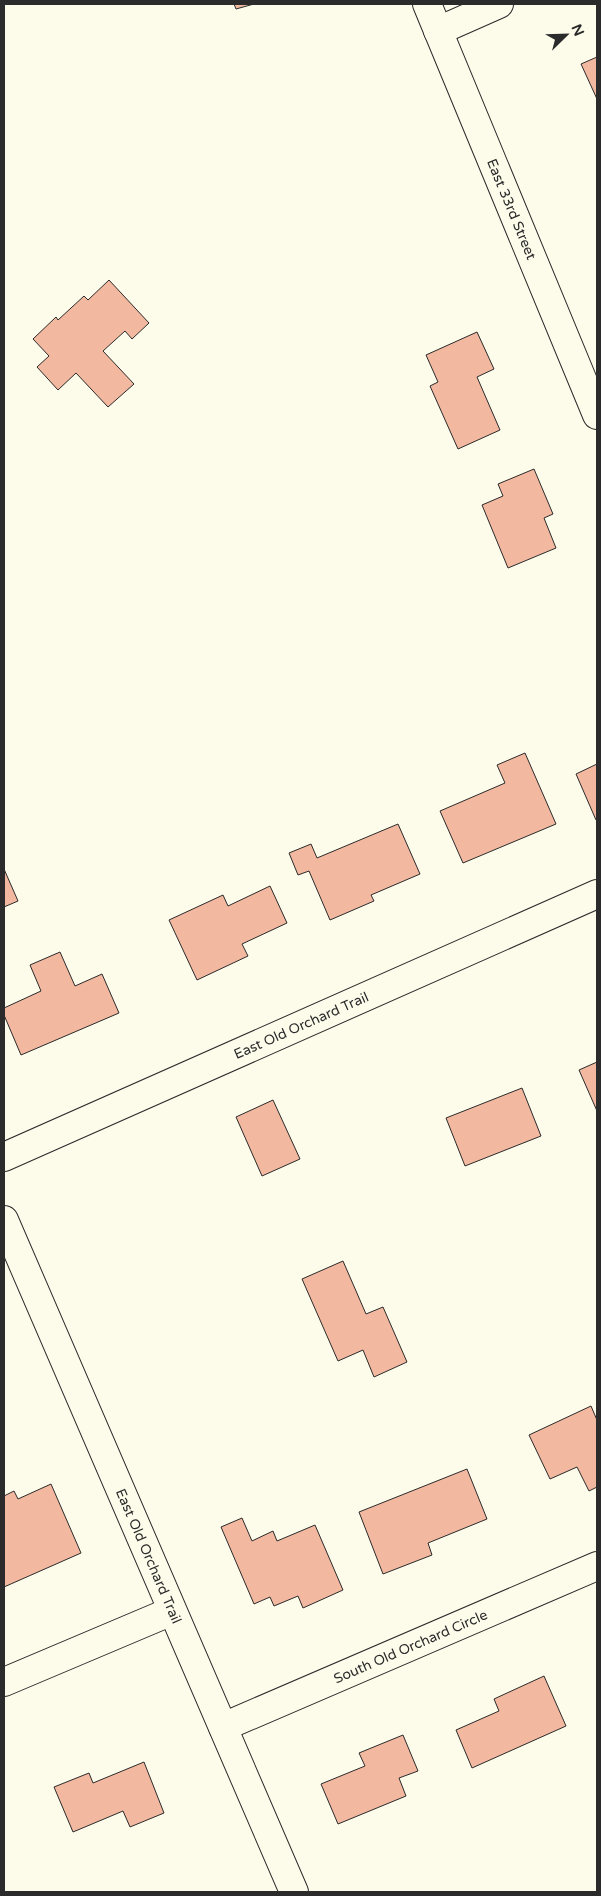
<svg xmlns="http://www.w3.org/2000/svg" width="601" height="1896" font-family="'Varela Round',sans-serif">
<rect width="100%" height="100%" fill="#fdfbea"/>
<path fill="#f2b8a0" stroke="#2b2b2b" d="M234,4H254L236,9Z
M597,57V99L581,64Z
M109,280L149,323L132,339L125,331L103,351L134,384L108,407L76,373L58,390L37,367L49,356L33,339L56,317L58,320L84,296L88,300Z
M477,332L494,369L477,377L500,430L458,449L430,386L438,382L426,355Z
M534,469L553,514L544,518L556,548L508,568L482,505L503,496L498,484Z
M525,753L556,824L463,863L440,811L505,783L497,765Z
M597,764V819L596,820L576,774Z
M398,824L420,874L371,895L374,901L330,920L309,871L298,875L289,853L311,844L317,858Z
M4,869L18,901L4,907Z
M270,886L287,923L242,944L248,956L197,980L169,920L223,895L228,906Z
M60,952L75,986L102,974L119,1013L21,1055L4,1015V1008L41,991L30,965Z
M597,1062V1111L579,1070Z
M522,1088L541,1136L465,1166L446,1118Z
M273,1100L300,1159L262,1176L236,1117Z
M343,1261L366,1314L383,1307L407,1362L374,1377L363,1350L338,1361L302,1279Z
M591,1406L597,1420V1487L589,1491L577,1467L550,1479L529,1435Z
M467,1469L487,1519L428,1543L432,1555L383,1574L359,1512Z
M51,1484L81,1553L4,1587V1496L14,1491L18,1499Z
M242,1518L252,1541L273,1531L277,1541L315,1525L343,1590L303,1608L298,1596L274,1606L270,1597L254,1604L221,1527Z
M544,1676L566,1726L472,1768L456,1730L499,1711L494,1699Z
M403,1735L418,1771L399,1778L406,1796L338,1824L321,1784L365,1766L359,1753Z
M144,1762L164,1813L130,1827L123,1811L73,1832L54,1787L89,1773L93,1783Z"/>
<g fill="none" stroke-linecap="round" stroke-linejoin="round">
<g stroke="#2b2b2b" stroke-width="30">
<g id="minor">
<path id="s1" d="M427,4L597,415"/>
<path d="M438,31L499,4"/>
<path id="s2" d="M4,1157L597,894"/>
<path id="s3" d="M4,1220L294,1892"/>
<path d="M4,1682L172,1611"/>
<path id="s4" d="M223,1727L597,1566"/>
</g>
</g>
<use href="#minor" stroke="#fdfbea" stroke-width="28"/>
</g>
<g text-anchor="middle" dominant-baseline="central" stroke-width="4" stroke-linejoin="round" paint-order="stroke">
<g font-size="14" fill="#2b2b2b" stroke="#fdfbea">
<text stroke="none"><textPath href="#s1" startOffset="222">East 33rd Street</textPath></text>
<text stroke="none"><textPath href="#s2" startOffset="325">East Old Orchard Trail</textPath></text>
<text stroke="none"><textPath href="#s3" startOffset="366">East Old Orchard Trail</textPath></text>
<text stroke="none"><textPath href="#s4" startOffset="204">South Old Orchard Circle</textPath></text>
</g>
</g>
<rect width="601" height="1896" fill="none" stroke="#2b2b2b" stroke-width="10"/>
<g transform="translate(566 35) rotate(67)" stroke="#fdfbea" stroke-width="4" paint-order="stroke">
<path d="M0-4L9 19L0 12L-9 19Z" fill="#2b2b2b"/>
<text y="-8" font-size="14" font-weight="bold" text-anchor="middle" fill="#2b2b2b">N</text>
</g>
</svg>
